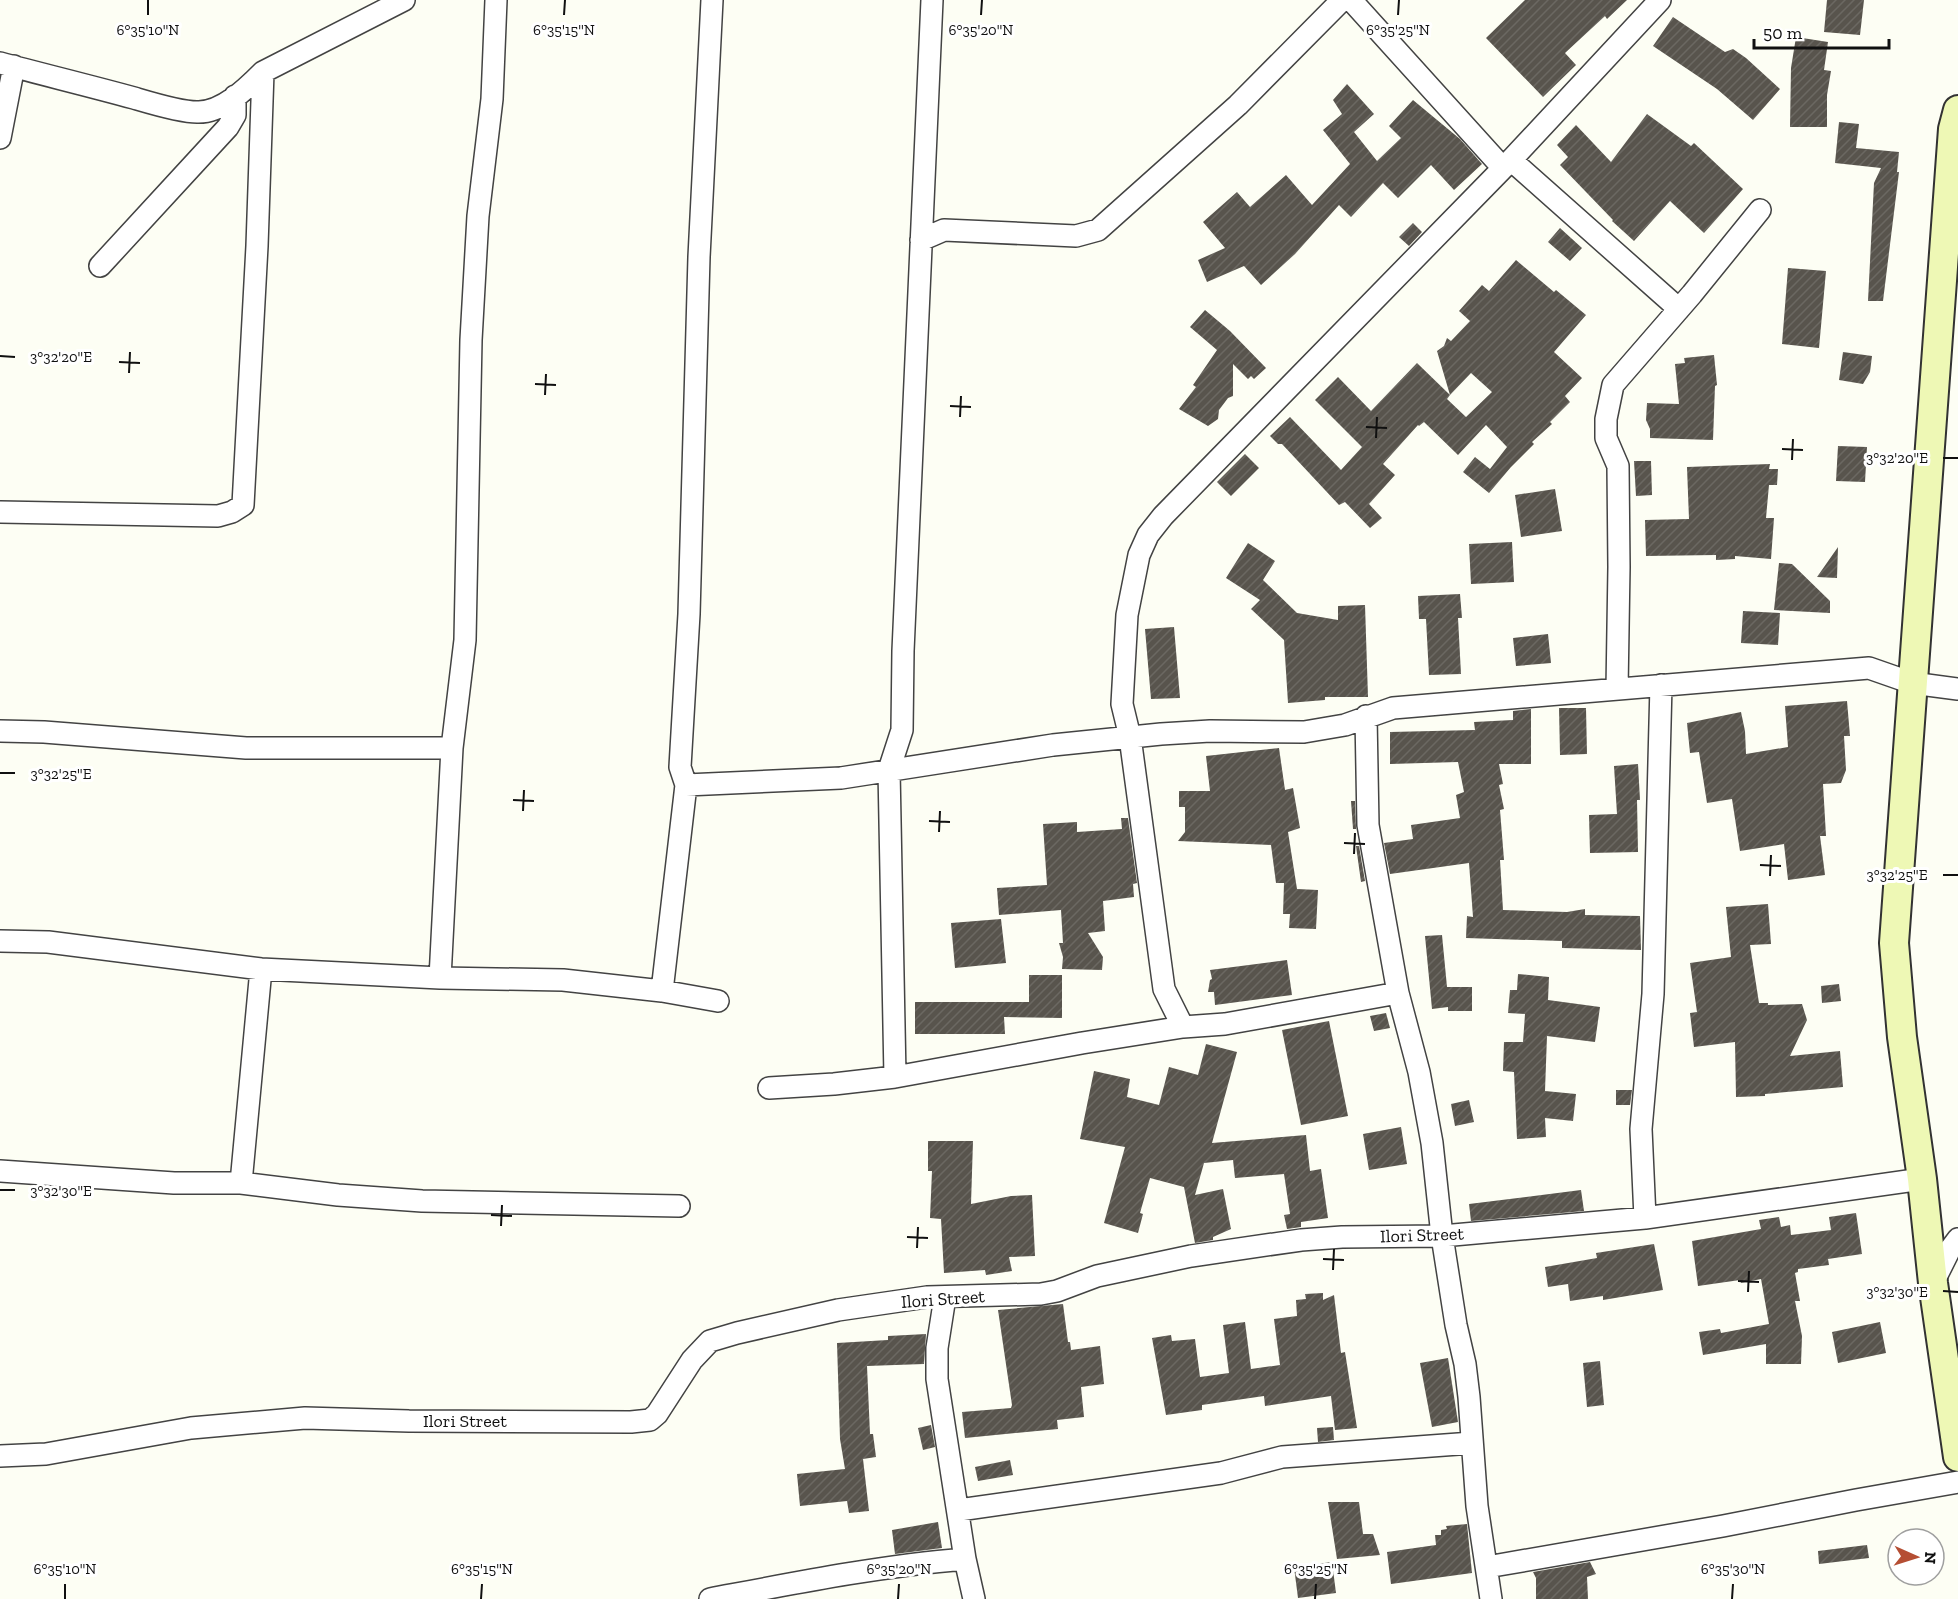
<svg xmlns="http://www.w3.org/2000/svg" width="1958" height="1599" font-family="'Zilla Slab',serif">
<defs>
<pattern id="building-hatch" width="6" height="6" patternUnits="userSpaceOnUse" patternTransform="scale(1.5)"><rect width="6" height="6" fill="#58544d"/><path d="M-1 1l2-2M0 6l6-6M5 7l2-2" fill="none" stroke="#6b6862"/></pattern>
</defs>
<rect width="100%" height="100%" fill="#fdfef4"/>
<path fill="url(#building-hatch)" d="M1525,0H1627L1607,19L1605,16L1565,53L1576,65L1543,97L1486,38Z
M1827,0H1864L1860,35L1824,32Z
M1673,17L1725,52L1733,49L1746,58L1780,89L1753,120L1717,89L1653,46Z
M1796,37L1828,42L1824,70L1831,71L1827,95V127H1790L1791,68Z
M1347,84L1374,114L1354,132L1377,161L1401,138L1389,126L1413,100L1460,139L1482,164L1454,190L1431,165L1398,198L1383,183L1351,217L1339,205L1295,254L1261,285L1244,266L1207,282L1198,260L1225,248L1203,222L1237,192L1250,207L1286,175L1312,205L1350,164L1323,130L1342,114L1333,100Z
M1647,114L1691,146L1694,143L1743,189L1704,233L1670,201L1634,241L1612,221L1613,220L1560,165L1568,157L1557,145L1576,125L1611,162Z
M1839,122L1859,124L1856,148L1899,152L1897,172H1899L1883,301H1868L1874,183L1881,168L1835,163Z
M1413,223L1422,232L1409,246L1399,237Z
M1560,228L1582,248L1570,261L1548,242Z
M1516,260L1554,292L1556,290L1586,315L1554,352L1582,378L1565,396L1570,402L1550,422L1552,424L1532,442L1534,444L1511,467L1489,493L1463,472L1475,457L1490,469L1507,447L1486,425L1458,455L1424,422L1419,426L1418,425L1383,464L1395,475L1369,504L1382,518L1370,528L1345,502L1339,505L1282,444H1278L1270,436L1290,417L1341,470L1362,447L1315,400L1338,377L1371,411L1417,363L1450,395L1447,399L1466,417L1492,392L1471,373L1450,395L1437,351L1444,346L1447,338L1451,341L1470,321L1459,311L1482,285L1489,291Z
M1788,268L1826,271L1819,348L1782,344Z
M1205,310L1230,331L1266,368L1254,379L1251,376L1248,379L1233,364V396L1228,398L1219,410L1218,419L1208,426L1179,409L1196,387L1193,385L1217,350L1190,327Z
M1843,352L1872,356L1870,372L1863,384L1839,380Z
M1714,355L1717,385L1715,386L1713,440L1650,438V429L1646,420L1647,403L1679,404L1675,364L1685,363L1684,358Z
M1838,446L1867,447L1865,482L1836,481Z
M1245,454L1259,468L1231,496L1217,482Z
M1634,461H1651L1652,495L1636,496Z
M1770,464L1769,469H1778L1777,485H1769L1766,518H1774L1771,559L1735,556V559L1716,560V555L1646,556L1645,520L1689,519L1687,467Z
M1555,489L1562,531L1521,537L1515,495Z
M1512,542L1514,582L1471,584L1469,544Z
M1248,543L1275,561L1263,580L1297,613L1338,620V606L1365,605L1368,697H1325V700L1288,703L1284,640L1251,609L1260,600L1226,578Z
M1838,547L1837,578L1817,577Z
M1779,563L1792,564L1830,601V613L1774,610Z
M1460,594L1462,618H1458L1461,674L1429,675L1426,619H1419L1418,596Z
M1743,611L1780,613L1778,645L1741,643Z
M1174,627L1180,698L1151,699L1145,629Z
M1548,634L1551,663L1516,666L1513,638Z
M1847,701L1850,736H1844L1846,770L1841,783L1823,784L1826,836H1820L1825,875L1788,880L1784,844L1740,851L1732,799L1707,803L1699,752L1690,753L1687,723L1741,712L1745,731L1746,754L1788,747L1785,706Z
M1559,708H1586L1587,754L1560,755Z
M1531,709V764H1499L1503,784L1499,785L1504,809L1500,810L1504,860H1500L1503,910L1567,912L1585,909V915L1640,916L1641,950L1562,948V941L1466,938L1467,916L1473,917L1469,863L1390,874L1384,843L1413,839L1411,825L1460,818L1456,795L1464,792L1458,762L1390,764V732L1475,730L1474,722L1513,720V711Z
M1279,748L1285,790L1293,788L1300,828L1288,832L1297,889L1318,890L1316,929L1289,928L1290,914H1283L1284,883H1276L1271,845L1178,841L1185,832V807H1179V791H1210L1206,756Z
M1638,764L1640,800H1637L1638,852L1590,853L1589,815L1617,814L1614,766Z
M1351,801H1355L1356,829H1353Z
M1121,818H1128L1137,883L1133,884L1134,897L1103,901L1105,931L1088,933L1103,957L1102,970L1062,969L1063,957L1059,943H1063L1061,910L999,915L997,888L1047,885L1043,824L1077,822V832L1122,829Z
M1356,846H1359L1365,881L1361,882Z
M1768,904L1771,944L1750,945L1759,1003H1768V1005L1802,1004L1807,1020L1790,1056L1840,1051L1843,1087L1765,1094V1096L1736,1097L1735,1042L1694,1047L1690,1013L1697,1012L1690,963L1731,957L1726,907Z
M1001,919L1006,963L955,968L951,923Z
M1442,935L1447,987H1472V1011H1448V1007L1432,1009L1425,936Z
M1287,960L1292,995L1215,1005L1214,992H1208L1210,980L1212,979L1210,970Z
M1518,974L1549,977L1548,1000L1600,1007L1595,1042L1547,1036L1545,1091L1576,1094L1573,1121L1545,1118L1546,1137L1517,1139L1514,1072L1503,1071L1504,1042H1523L1525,1014L1508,1013L1510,990H1517Z
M1029,975H1062V1018L1004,1017L1005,1034H915V1002H1029Z
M1839,984L1841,1001L1822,1003L1821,986Z
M1386,1013L1390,1028L1374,1031L1370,1016Z
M1329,1021L1348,1116L1301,1125L1282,1030Z
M1206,1044L1237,1052L1212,1143L1306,1135L1310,1171L1321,1169L1328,1218L1301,1222V1227L1287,1229L1284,1215L1290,1214L1284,1174L1235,1178L1233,1160L1204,1163L1195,1195L1223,1189L1231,1229L1213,1237V1240L1195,1243L1184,1187L1150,1178L1140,1213L1143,1214L1138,1233L1104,1223L1125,1147L1080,1139L1094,1071L1130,1079L1127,1097L1159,1105L1169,1067L1198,1075Z
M1616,1090H1632L1630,1105H1616Z
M1469,1100L1474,1122L1455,1126L1451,1104Z
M1401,1127L1407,1164L1369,1170L1363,1134Z
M928,1141H973L971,1204L1011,1196L1032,1195L1035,1256L1009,1257L1012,1271L986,1275L985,1270L944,1273L941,1219L930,1218L932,1171H928Z
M1581,1190L1584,1211L1471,1221L1469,1204Z
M1856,1213L1862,1254L1828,1259L1829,1265L1798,1269V1272L1795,1273L1800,1301H1795L1802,1336L1801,1364H1766V1344L1703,1355L1699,1332L1720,1329L1721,1333L1769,1324L1761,1279L1741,1283L1740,1280L1698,1286L1692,1241L1761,1229L1759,1220L1779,1217L1781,1227L1790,1225L1791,1235L1831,1230L1829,1217Z
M1654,1244L1663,1290L1603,1300V1296L1570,1301L1568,1284L1548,1287L1545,1267L1597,1258L1596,1253Z
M1323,1293V1300L1334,1295L1341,1353L1345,1352L1357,1428L1335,1430L1331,1396L1265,1406L1264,1396L1202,1405V1410L1166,1415L1152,1338L1171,1335L1172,1341L1195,1339L1200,1377L1229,1373L1223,1325L1245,1322L1251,1369L1280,1365L1274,1319L1297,1316L1296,1300L1306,1299L1305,1294Z
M1063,1304L1068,1342H1070L1071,1350L1100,1346L1104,1384L1081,1387L1084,1417L1057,1420L1058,1429L965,1438L962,1412L1011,1408L1012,1405L998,1310Z
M1880,1322L1886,1353L1838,1363L1832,1332Z
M926,1334L924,1364L867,1366L870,1434H873L876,1457L863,1459L869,1511L849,1513L847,1501L800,1506L797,1474L845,1469L840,1439L837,1343L888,1340V1336Z
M1448,1358L1458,1422L1432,1427L1420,1363Z
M1600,1361L1604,1405L1587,1407L1583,1363Z
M931,1425L935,1447L923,1450L918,1428Z
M1333,1427L1334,1440L1318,1442L1317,1428Z
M1010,1460L1013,1475L978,1481L975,1467Z
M1328,1502H1359L1363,1534H1373L1380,1555L1337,1559Z
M938,1522L942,1548L895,1554L892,1530Z
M1467,1524L1472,1573L1391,1584L1387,1552L1436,1545L1435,1535H1441V1530L1447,1529L1446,1526Z
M1867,1545L1869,1558L1819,1564L1818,1551Z
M1332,1562L1336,1593L1298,1598L1294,1567Z
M1590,1562L1596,1574L1587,1577L1588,1599H1536V1578L1533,1572Z"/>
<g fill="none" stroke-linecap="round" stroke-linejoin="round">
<g stroke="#434343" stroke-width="24">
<path id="street" d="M1351,0L1502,167
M0,63C45,75 90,86 134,98C151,103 180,112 197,112C222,113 247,88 263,72L404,0
M0,138L14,66
M1511,160L1679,309
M921,240L944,230L1076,236L1098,230L1238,105L1342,0
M100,266L228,127L235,115V96
M0,512L218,516L232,512L243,505L257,246L263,72
M1617,689L1619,567L1618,466L1606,438V419L1613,385L1692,294L1760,210
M1366,716L1368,825L1398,993L1419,1072L1432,1143L1442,1236L1456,1325L1465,1364L1469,1397L1477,1506L1491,1599
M0,731L44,732L246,748H452
M686,785L841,778L1053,745L1161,734L1210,731L1304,732L1345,725L1393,708L1869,668L1912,683L1958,689
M0,941L48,942L261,969L440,978L563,980L662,991L718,1001
M440,978L452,748L465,640L471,340L478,216L492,99L496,0
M662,991L686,785L680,767L689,614L699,257L712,0
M1183,1027L1164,989L1130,737L1122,704L1127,615L1139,555L1148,535L1163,516L1511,160L1660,0
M895,1077L889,770L902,730L903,651L932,0
M769,1088L834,1084L895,1077L1082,1043L1183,1027L1225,1024L1398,993
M0,1171L174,1183H241L338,1195L422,1201L679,1206
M241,1183L261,969
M1645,1218L1641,1129L1653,994L1661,685
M1933,1283L1949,1251L1958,1239
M945,1297L937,1348V1379L965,1559L974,1599
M0,1456L46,1454L191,1428L305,1418L409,1421L631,1422L650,1420L657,1414L692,1360L710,1341L737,1333L838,1310L927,1297L1041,1294L1057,1291L1097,1276L1191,1256L1301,1240L1342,1237L1442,1236L1645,1218L1922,1179
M959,1510L1221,1473L1282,1457L1472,1443
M1487,1567L1723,1526L1856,1500L1958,1482
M710,1599C795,1583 880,1566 965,1559"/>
</g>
<g stroke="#323232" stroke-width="32">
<path id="secondary" d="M1958,110L1953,129L1894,943L1902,1037L1922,1179L1933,1283L1958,1457"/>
</g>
<use href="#street" stroke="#fff" stroke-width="21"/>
<use href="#secondary" stroke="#eef8b5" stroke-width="28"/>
</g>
<path fill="none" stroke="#101010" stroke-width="2" d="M148,15V0M564,15L565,0M981,15L982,0M1398,15L1399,0M0,356L15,357M119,362L140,363M129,373L130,352M535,384L556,385M545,395L546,374M950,406L971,407M960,417L961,396M1366,427L1387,428M1376,438L1377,417M1782,449L1803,450M1943,458H1958M1792,460L1793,439M0,773H15M513,800L534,801M523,811L524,790M929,821L950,822M939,832L940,811M1344,843L1365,844M1354,854L1355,833M1760,865L1781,866M1943,875H1958M1770,876L1771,855M0,1190H15M491,1215L512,1216M501,1226L502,1205M907,1237L928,1238M917,1248L918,1227M1323,1259L1344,1260M1333,1270L1334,1249M1738,1281L1759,1282M1943,1291L1958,1292M1748,1292L1749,1271M65,1599V1584M481,1599L482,1584M898,1599L899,1584M1315,1599L1316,1584M1732,1599L1733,1584"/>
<g text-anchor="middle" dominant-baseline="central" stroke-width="6" stroke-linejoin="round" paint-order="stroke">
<g font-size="18" fill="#101010" stroke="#fff">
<text transform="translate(1422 1235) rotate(-2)">Ilori Street</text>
<text transform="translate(943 1299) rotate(-4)">Ilori Street</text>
<text x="465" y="1421">Ilori Street</text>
</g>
</g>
<g font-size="15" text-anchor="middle" fill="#101010" stroke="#fff" stroke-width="6" stroke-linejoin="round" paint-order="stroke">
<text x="148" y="35">6°35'10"N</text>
<text x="564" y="35">6°35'15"N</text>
<text x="981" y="35">6°35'20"N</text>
<text x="1398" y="35">6°35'25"N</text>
<text x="61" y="362">3°32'20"E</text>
<text x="1897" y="463">3°32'20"E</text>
<text x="61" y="779">3°32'25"E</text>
<text x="1897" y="880">3°32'25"E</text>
<text x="61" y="1196">3°32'30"E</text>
<text x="1897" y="1297">3°32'30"E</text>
<text x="65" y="1574">6°35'10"N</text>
<text x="482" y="1574">6°35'15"N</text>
<text x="899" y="1574">6°35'20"N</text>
<text x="1316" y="1574">6°35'25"N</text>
<text x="1733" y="1574">6°35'30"N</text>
</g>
<g transform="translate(1916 1557) rotate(93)"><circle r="28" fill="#ffffff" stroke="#9f9f9f" stroke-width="1.5"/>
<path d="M0-4.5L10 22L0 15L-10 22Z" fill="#b54e33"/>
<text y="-9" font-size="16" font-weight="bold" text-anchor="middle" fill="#101010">N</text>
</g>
<path d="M1754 39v9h135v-9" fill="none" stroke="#101010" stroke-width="3"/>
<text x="1763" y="39" font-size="18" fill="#101010" stroke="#ffffff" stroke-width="4.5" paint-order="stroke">50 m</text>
</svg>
